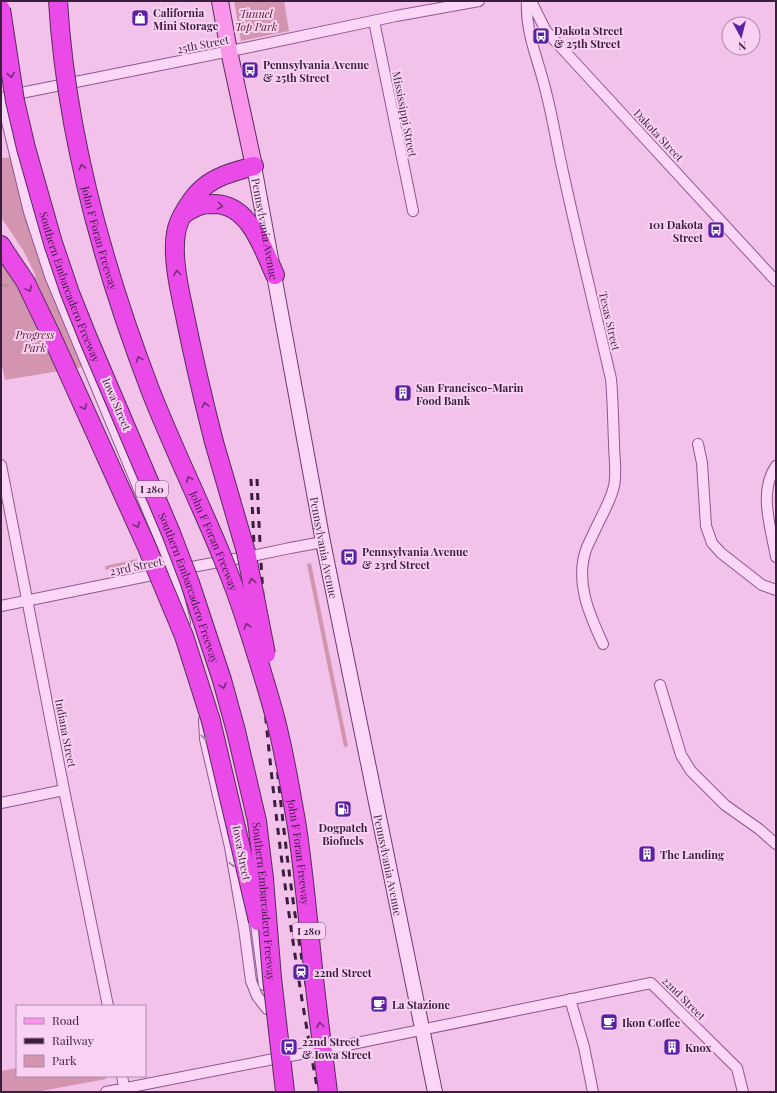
<svg xmlns="http://www.w3.org/2000/svg" width="777" height="1093" font-family="'Playfair Display',serif">
<defs>
<pattern id="grass-tufts" width="24" height="20" patternUnits="userSpaceOnUse"><rect width="24" height="20" fill="#d294af"/><path d="M3 7l-1-3M5 7V3M7 7l1-3M15 17l-1-3M17 17v-4M19 17l1-3" fill="none" stroke="#ac7890"/></pattern>
</defs>
<rect width="100%" height="100%" fill="#f3c2eb"/>
<path fill="url(#grass-tufts)" d="M1,259L20,290L11,297L1,299Z"/>
<path fill="#d294af" d="M234,1H284L289,31L241,41Z
M15,157L83,367L5,380L1,360V299L11,297L36,276L23,250L1,217V158Z
M137,559L138,564L106,570L105,566Z
M311,563L348,746L344,747L307,564Z
M17,1068V1076H105L106,1079L36,1092H1V1071Z"/>
<g fill="none" stroke-linecap="round" stroke-linejoin="round">
<g stroke="#8e578f" stroke-width="12">
<path id="street" d="M527,1C525,33 539,61 546,92C553,119 557,146 563,172C578,241 595,310 611,379C613,400 613,421 614,443C614,457 617,472 614,486C611,500 602,515 596,528C593,534 590,541 587,547C574,580 589,614 603,644
M531,1L546,31L776,281
M374,21L413,211
M11,95L255,46L396,16L479,1
M1,97L29,212L50,276L173,571L185,622
M698,444L702,463L706,526L712,543L721,553L762,585L776,590
M1,465L64,790L108,1006
M776,466C758,492 771,528 776,557
M290,548L323,542
M181,569L240,558
M1,606L162,573
M660,685L681,755L691,771L725,805L759,829L776,844
M204,720L205,739L230,847L244,928L251,981L257,996L267,1009
M1,803L64,790
M255,917L264,985
M570,999L584,1047L593,1092
M347,1045L651,983L737,1068L743,1092
M122,1076L125,1092
M106,1092L284,1057"/>
</g>
<g stroke="#6e3a70" stroke-width="16">
<g id="secondary">
<path id="s1" d="M254,166L323,542L435,1092"/>
</g>
</g>
<g stroke="#582b5c" stroke-width="18">
<path id="primary" d="M220,1L229,51L254,166"/>
</g>
<g stroke="#582b5c" stroke-width="20">
<path id="highway" d="M184,214C196,206 201,204 215,204C250,205 263,249 275,275
M1,245L8,256
M214,442C203,399 193,356 184,311C179,288 172,257 176,233C178,218 193,196 204,187C218,175 237,171 254,166"/>
</g>
<use href="#street" stroke="#fcd6f6" stroke-width="10"/>
<use href="#secondary" stroke="#fcd6f6" stroke-width="14"/>
<use href="#primary" stroke="#f996eb" stroke-width="16"/>
<use href="#highway" stroke="#ea4ae8" stroke-width="18"/>
<path stroke="#3b1d3d" stroke-width="3" stroke-dasharray="7 7" stroke-linecap="butt" d="M251,479C254,541 256,603 261,665C273,808 292,951 318,1092
M257,479C262,602 271,725 286,847C296,929 310,1011 325,1092"/>
<g stroke="#8e578f" stroke-width="12" stroke-linecap="butt">
<path id="street-bridge" d="M243,558L290,548
M285,1057L347,1045"/>
</g>
<g stroke="#582b5c" stroke-width="20" stroke-linecap="butt">
<g id="highway-bridge">
<path id="s2" d="M58,1C66,135 103,267 151,392C182,471 223,547 248,628C258,659 268,690 276,721C285,756 291,792 297,827C304,874 308,921 313,968C317,1009 323,1051 328,1092"/>
<path id="s3" d="M1,9L15,101L26,148L53,243L70,293L88,338L171,533L190,583L222,680L236,731L257,821L264,879L272,978L285,1092"/>
<path d="M8,256L25,281L52,337L146,545L184,636L211,721L258,921"/>
<path d="M214,442L246,552L266,654"/>
</g>
</g>
<use href="#street-bridge" stroke="#fcd6f6" stroke-width="10"/>
<use href="#highway-bridge" stroke="#ea4ae8" stroke-width="18"/>
</g>
<defs><path id="oneway-chevron" d="M-2-3.5L2.5 0L-2 3.5" fill="none" stroke-width="1.6" stroke-linecap="round" stroke-linejoin="round"/></defs>
<g stroke="#782d79">
<use href="#oneway-chevron" transform="translate(11 75) rotate(80)"/>
<use href="#oneway-chevron" transform="translate(82 167) rotate(-103)"/>
<use href="#oneway-chevron" transform="translate(220 206) rotate(9)"/>
<use href="#oneway-chevron" transform="translate(177 273) rotate(-98)"/>
<use href="#oneway-chevron" transform="translate(29 289) rotate(62)"/>
<use href="#oneway-chevron" transform="translate(139 359) rotate(-110)"/>
<use href="#oneway-chevron" transform="translate(205 405) rotate(-104)"/>
<use href="#oneway-chevron" transform="translate(84 407) rotate(66)"/>
<use href="#oneway-chevron" transform="translate(189 479) rotate(-114)"/>
<use href="#oneway-chevron" transform="translate(137 525) rotate(66)"/>
<use href="#oneway-chevron" transform="translate(252 581) rotate(-101)"/>
<use href="#oneway-chevron" transform="translate(247 626) rotate(-108)"/>
<use href="#oneway-chevron" transform="translate(223 686) rotate(74)"/>
<use href="#oneway-chevron" transform="translate(320 1025) rotate(-97)"/>
</g>
<g stroke="#9c7a9a">
<use href="#oneway-chevron" transform="translate(205 737) rotate(84)"/>
<use href="#oneway-chevron" transform="translate(233 864) rotate(80)"/>
</g>
<defs>
<g id="shop-square" transform="scale(0.9)"><rect x="-9" y="-9" width="18" height="18" rx="4" fill="#5b20a4" stroke="#f9d2f3"/><path d="M-5-2.5h2.3a2.7 3.5 0 0 1 5.4 0H5L5.5 6h-11ZM-1.5-2.5h3a1.5 2.3 0 0 0-3 0Z" fill="#fff"/></g>
<g id="bus-square" transform="scale(0.9)"><rect x="-9" y="-9" width="18" height="18" rx="4" fill="#5b20a4" stroke="#f9d2f3"/><path d="M-5-6H5V4H4V6H2V4H-2V6H-4V4H-5ZM-3.5-4V0h7V-4ZM-3.5 1.2v1.5H-2V1.2ZM2 1.2v1.5H3.5V1.2Z" fill="#fff"/></g>
<g id="building-square" transform="scale(0.9)"><rect x="-9" y="-9" width="18" height="18" rx="4" fill="#5b20a4" stroke="#f9d2f3"/><path d="M-4-6H4V6H1V3H-1V6H-4ZM-2.5-4.3h1.7v1.8h-1.7ZM.8-4.3h1.7v1.8H.8ZM-2.5-1h1.7V.8h-1.7ZM.8-1h1.7V.8H.8Z" fill="#fff"/></g>
<g id="fuel-square" transform="scale(0.9)"><rect x="-9" y="-9" width="18" height="18" rx="4" fill="#5b20a4" stroke="#f9d2f3"/><path d="M-5.5-6h7V0h2V4h1.3V-2.5L3-4.5l.8-.8L6-3V5H2.5V1h-1V6h-7ZM-4.2-4.7v3.2H.2V-4.7Z" fill="#fff"/></g>
<g id="station-square" transform="scale(0.9)"><rect x="-9" y="-9" width="18" height="18" rx="4" fill="#5b20a4" stroke="#f9d2f3"/><path d="M-3-6H3Q5-6 5-4V2Q5 4 3 4L4.5 6H3L1.5 4h-3L-3 6H-4.5L-3 4Q-5 4-5 2V-4Q-5-6-3-6ZM-3.5-4v3h7v-3ZM-3.5 1v1.5H-2V1ZM2 1v1.5H3.5V1Z" fill="#fff"/></g>
<g id="cafe-square" transform="scale(0.9)"><rect x="-9" y="-9" width="18" height="18" rx="4" fill="#5b20a4" stroke="#f9d2f3"/><path d="M-5.5-4.5H6V0H3Q3 3.5 0 3.5H-2.5Q-5.5 3.5-5.5 0ZM3-3.2v2h1.7v-2ZM-6 4.5H4V6H-6Z" fill="#fff"/></g>
</defs>
<g fill-rule="evenodd">
<use href="#shop-square" x="140" y="18"/>
<use href="#bus-square" x="541" y="36"/>
<use href="#bus-square" x="250" y="70"/>
<use href="#bus-square" x="716" y="230"/>
<use href="#building-square" x="403" y="393"/>
<use href="#bus-square" x="349" y="557"/>
<use href="#fuel-square" x="343" y="809"/>
<use href="#building-square" x="647" y="854"/>
<use href="#station-square" x="301" y="972"/>
<use href="#cafe-square" x="379" y="1004"/>
<use href="#cafe-square" x="609" y="1022"/>
<use href="#bus-square" x="289" y="1047"/>
<use href="#building-square" x="672" y="1047"/>
</g>
<g text-anchor="middle" dominant-baseline="central" stroke-width="4" stroke-linejoin="round" paint-order="stroke">
<g fill="#f9d2f3" stroke="#745374" stroke-width="1">
<rect x="136" y="481" width="32" height="16" rx="3"/>
<rect x="293" y="923" width="32" height="16" rx="3"/>
</g>
<g font-size="10" font-weight="bold" fill="#3b1d3d">
<text x="152" y="489">I 280</text>
<text x="309" y="931">I 280</text>
</g>
<g font-size="11" font-weight="bold" fill="#3b1d3d" stroke="#f9d2f3" text-anchor="start">
<text x="153" y="12">California<tspan x="153" dy="13">Mini Storage</tspan></text>
<text x="554" y="30">Dakota Street<tspan x="554" dy="13">&amp; 25th Street</tspan></text>
<text x="263" y="64">Pennsylvania Avenue<tspan x="263" dy="13">&amp; 25th Street</tspan></text>
<text x="703" y="224" text-anchor="end">101 Dakota<tspan x="703" dy="13">Street</tspan></text>
<text x="416" y="387">San Francisco-Marin<tspan x="416" dy="13">Food Bank</tspan></text>
<text x="362" y="551">Pennsylvania Avenue<tspan x="362" dy="13">&amp; 23rd Street</tspan></text>
<text x="343" y="827" text-anchor="middle">Dogpatch<tspan x="343" dy="13">Biofuels</tspan></text>
<text x="660" y="854">The Landing</text>
<text x="314" y="972">22nd Street</text>
<text x="392" y="1004">La Stazione</text>
<text x="622" y="1022">Ikon Coffee</text>
<text x="302" y="1041">22nd Street<tspan x="302" dy="13">&amp; Iowa Street</tspan></text>
<text x="685" y="1047">Knox</text>
</g>
<g font-size="11" font-style="italic" fill="#5b2132" stroke="#f9d2f3">
<text x="256" y="13">Tunnel<tspan x="256" dy="13">Top Park</tspan></text>
<text x="35" y="334">Progress<tspan x="35" dy="13">Park</tspan></text>
</g>
<g font-size="11" fill="#3b1d3d" stroke="#f9d2f3">
<text transform="translate(203 44) rotate(-11)">25th Street</text>
<text transform="translate(405 114) rotate(79)">Mississippi Street</text>
<text transform="translate(659 135) rotate(47)">Dakota Street</text>
<text stroke="none"><textPath href="#s1" startOffset="64">Pennsylvania Avenue</textPath></text>
<text stroke="none"><textPath href="#s2" startOffset="241">John F Foran Freeway</textPath></text>
<text stroke="none"><textPath href="#s3" startOffset="287">Southern Embarcadero Freeway</textPath></text>
<text transform="translate(610 321) rotate(77)">Texas Street</text>
<text transform="translate(117 404) rotate(67)">Iowa Street</text>
<text stroke="none"><textPath href="#s2" startOffset="565">John F Foran Freeway</textPath></text>
<text stroke="none"><textPath href="#s1" startOffset="388">Pennsylvania Avenue</textPath></text>
<text transform="translate(136 566) rotate(-11)">23rd Street</text>
<text stroke="none"><textPath href="#s3" startOffset="611">Southern Embarcadero Freeway</textPath></text>
<text transform="translate(66 733) rotate(79)">Indiana Street</text>
<text stroke="none"><textPath href="#s2" startOffset="889">John F Foran Freeway</textPath></text>
<text transform="translate(242 853) rotate(79)">Iowa Street</text>
<text stroke="none"><textPath href="#s1" startOffset="712">Pennsylvania Avenue</textPath></text>
<text stroke="none"><textPath href="#s3" startOffset="935">Southern Embarcadero Freeway</textPath></text>
<text transform="translate(684 998) rotate(45)">22nd Street</text>
</g>
</g>
<rect width="777" height="1093" fill="none" stroke="#3b1d3d" stroke-width="4"/>
<rect x="16" y="1005" width="130" height="72" fill="#f9d2f3" stroke="#ad8aaa"/>
<rect x="24" y="1018" width="20" height="6" fill="#f996eb" stroke="#ad8aaa"/>
<text x="52" y="1025" font-size="12" fill="#3b1d3d">Road</text>
<rect x="24" y="1038" width="20" height="6" fill="#3b1d3d" stroke="#ad8aaa"/>
<text x="52" y="1045" font-size="12" fill="#3b1d3d">Railway</text>
<rect x="24" y="1055" width="20" height="12" fill="#d294af" stroke="#ad8aaa"/>
<text x="52" y="1065" font-size="12" fill="#3b1d3d">Park</text>
<g transform="translate(741 36) rotate(173)"><circle r="19" fill="#f9d2f3" stroke="#ad8aaa"/>
<path d="M0-3L7 15L0 10L-7 15Z" fill="#5b20a4"/>
<text y="-6" font-size="11" font-weight="bold" text-anchor="middle" fill="#3b1d3d">N</text>
</g>
</svg>
